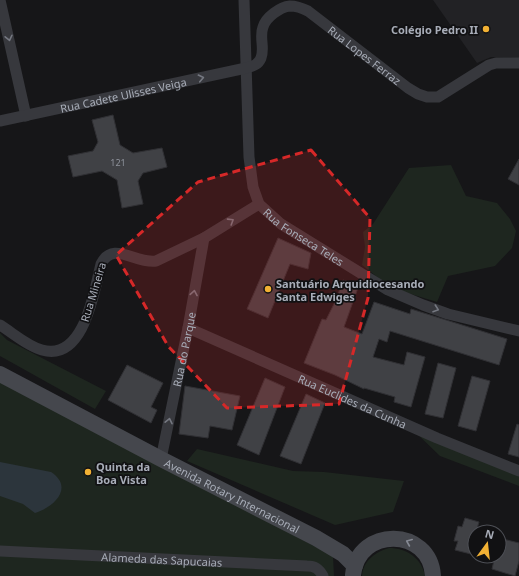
<svg xmlns="http://www.w3.org/2000/svg" width="519" height="576" font-family="'Noto Sans',sans-serif">
<rect width="100%" height="100%" fill="#161618"/>
<path fill="#222225" d="M433,0H519V58L491,57L477,63Z"/>
<path fill="#1e261f" d="M451,165L466,196L497,203L510,219L516,231L512,248L495,266L448,276L437,302L391,288L362,265L365,247L363,232L373,224L409,168Z
M0,333L7,340L106,391L95,409L0,356Z
M0,380L333,556L334,576H0Z
M409,426L519,468V486L440,456Z
M197,449L293,471L324,472L404,481L393,512L335,525L187,461Z
M389,548C406,548 422,558 425,576H362C363,561 375,552 389,548Z"/>
<path fill="#2c353c" d="M0,462L51,472C74,487 55,507 35,513L23,504L0,496Z"/>
<path fill="#404145" stroke="#303034" d="M113,115L120,145L133,153L162,148L167,167L143,173L138,181L143,204L122,208L117,180L102,171L73,177L68,156L93,151L98,142L92,120Z
M519,159V185L508,179Z
M278,238L311,253L308,269L290,264L268,318L247,309Z
M343,280L359,285L344,327L362,334L374,302L410,314L411,309L507,339L499,365L390,331L387,342L379,339L373,357L404,365L407,352L425,357L411,407L394,402L395,397L364,388V389L335,375L304,363L322,319L326,320L336,300Z
M438,363L456,368L443,418L425,414Z
M127,365L163,383L151,407L157,410L151,423L108,400Z
M472,376L490,381L476,431L458,426Z
M265,378L285,387L259,455L237,445Z
M185,386L240,396L232,430L210,426L208,438L179,434Z
M306,394L325,403L301,464L280,456Z
M517,424L519,425V457L508,454Z
M465,518L479,522L476,532H475V555L455,550L458,541H454L458,526L462,527Z
M499,538L519,543V561L515,576L492,569L495,556H499Z"/>
<g fill="none" stroke-linecap="round" stroke-linejoin="round">
<g stroke="#37383d" stroke-width="11">
<path d="M0,0L26,116"/>
<path id="s1" d="M244,0L249,157L253,187L259,204L281,224L388,290L423,305L448,314L519,331"/>
<path id="s2" d="M0,121L246,68C253,66 258,65 261,58C265,48 259,37 263,27C266,17 280,7 290,6C297,6 302,8 308,11L408,88L418,94L427,97H438L489,65L496,63H519"/>
<path d="M0,325C13,333 27,346 42,350C84,362 94,292 101,264C113,240 135,264 156,261L204,238L259,204"/>
<path id="s3" d="M188,328L437,438L519,471"/>
<path id="s4" d="M161,459L188,328L204,238"/>
<path id="s5" d="M0,551L307,566C315,566 319,569 323,576"/>
</g>
<g stroke="#45474d" stroke-width="16">
<path id="s6" d="M0,374L161,459L316,538L343,554L355,566"/>
<path d="M353,575C358,526 430,527 433,576"/>
</g>
</g>
<defs><path id="oneway-chevron" d="M-2-3.5L2.5 0L-2 3.5" fill="none" stroke-width="1.6" stroke-linecap="round" stroke-linejoin="round"/></defs>
<g stroke="#757881">
<use href="#oneway-chevron" transform="translate(9 38) rotate(77)"/>
<use href="#oneway-chevron" transform="translate(201 78) rotate(-12)"/>
<use href="#oneway-chevron" transform="translate(231 221) rotate(-32)"/>
<use href="#oneway-chevron" transform="translate(194 293) rotate(-80)"/>
<use href="#oneway-chevron" transform="translate(436 309) rotate(19)"/>
<use href="#oneway-chevron" transform="translate(169 421) rotate(-78)"/>
</g>
<use stroke="#858993" href="#oneway-chevron" transform="translate(409 542) rotate(-157)"/>
<path fill="#d62828" fill-opacity="0.2" stroke="#d62828" stroke-width="3" stroke-dasharray="8 5" stroke-linejoin="round" d="M311,150L370,218L368,298L339,404L227,408L168,346L116,255L198,182Z"/>
<g fill="#f2b134" stroke="#111113" stroke-width="1.5">
<circle cx="486" cy="29" r="4"/>
<circle cx="268" cy="289" r="4"/>
<circle cx="88" cy="472" r="4"/>
</g>
<g text-anchor="middle" dominant-baseline="central" stroke-width="3.5" stroke-linejoin="round" paint-order="stroke">
<g font-size="9" fill="#8e929b">
<text x="118" y="162">121</text>
</g>
<g font-size="11" font-weight="bold" fill="#a8adb8" stroke="#111113" text-anchor="start">
<text x="478" y="29" text-anchor="end">Colégio Pedro II</text>
<text x="276" y="283">Santuário Arquidiocesando<tspan x="276" dy="13">Santa Edwiges</tspan></text>
<text x="96" y="466">Quinta da<tspan x="96" dy="13">Boa Vista</tspan></text>
</g>
<g font-size="11" fill="#a8adb8" stroke="#111113">
<text stroke="none"><textPath href="#s2" startOffset="428">Rua Lopes Ferraz</textPath></text>
<text stroke="none"><textPath href="#s2" startOffset="126">Rua Cadete Ulisses Veiga</textPath></text>
<text stroke="none"><textPath href="#s1" startOffset="261">Rua Fonseca Teles</textPath></text>
<text transform="translate(93 292) rotate(-73)">Rua Mineira</text>
<text stroke="none"><textPath href="#s4" startOffset="112">Rua do Parque</textPath></text>
<text stroke="none"><textPath href="#s3" startOffset="180">Rua Euclides da Cunha</textPath></text>
<text stroke="none"><textPath href="#s6" startOffset="262">Avenida Rotary Internacional</textPath></text>
<text stroke="none"><textPath href="#s5" startOffset="162">Alameda das Sapucaias</textPath></text>
</g>
</g>
<g transform="translate(487 544) rotate(15)"><circle r="19" fill="#111113" stroke="#4d4f55"/>
<path d="M0-3L7 15L0 10L-7 15Z" fill="#f2b134"/>
<text y="-6" font-size="11" font-weight="bold" text-anchor="middle" fill="#a8adb8">N</text>
</g>
</svg>
